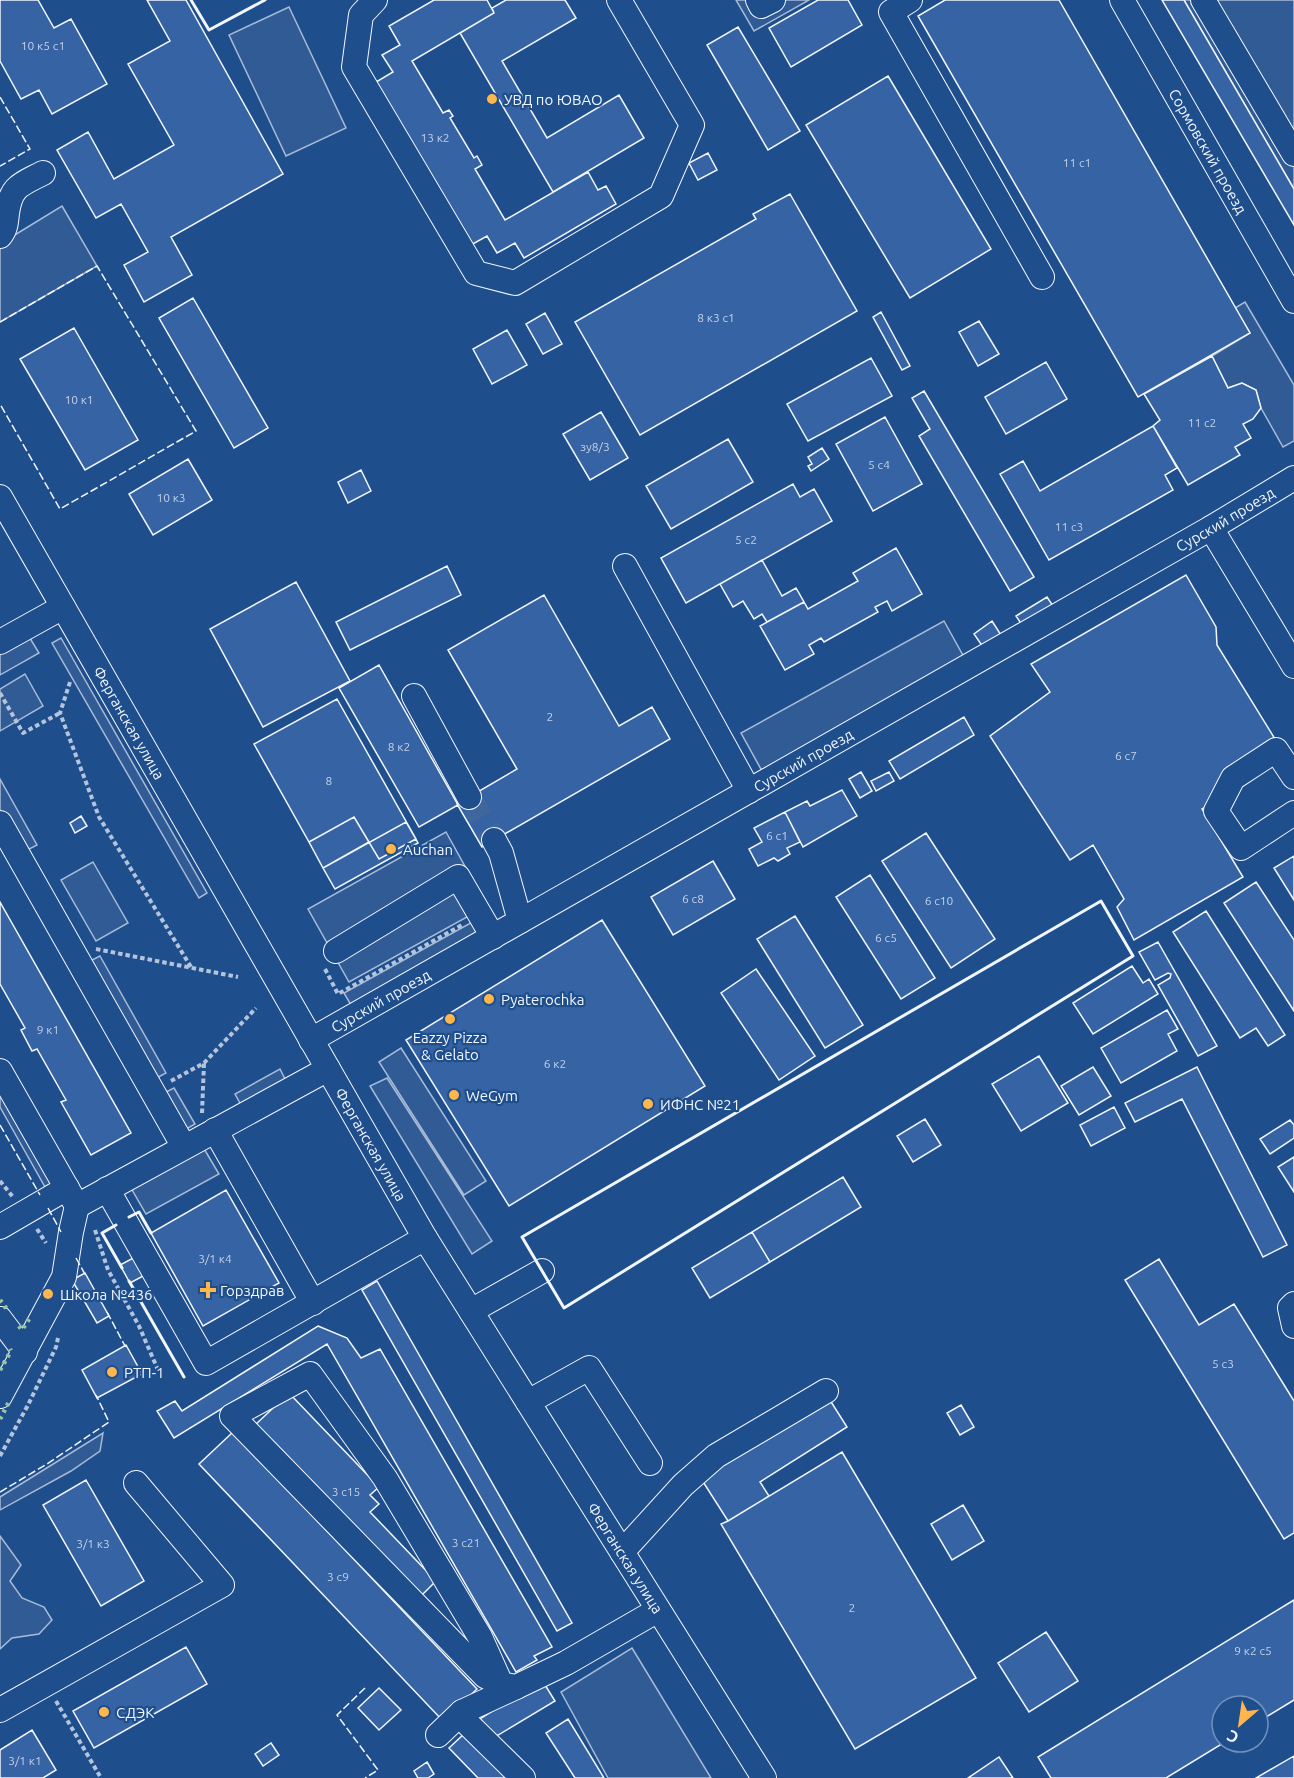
<svg xmlns="http://www.w3.org/2000/svg" width="1294" height="1778" font-family="Ubuntu,sans-serif">
<rect width="100%" height="100%" fill="#1f4e8c"/>
<path fill="#305b95" stroke="#a8bbd7" stroke-width="1.5" d="M736,0H809L754,31Z
M1184,0H1294V189Z
M289,7L346,128L286,156L229,35Z
M62,206L97,266L0,322V244Z
M1245,302L1294,385V441L1283,447L1261,408L1256,390L1242,383L1228,388L1212,356L1250,333L1235,308Z
M944,621L965,659L762,771L741,733Z
M28,635L39,653L0,675V651Z
M61,638L207,893L199,898L52,643Z
M25,674L43,706L0,731V689Z
M0,779L37,845L18,855L0,823Z
M446,832L487,906L349,982L308,909Z
M93,862L128,923L96,941L61,880Z
M476,920L483,932L351,1005L344,993Z
M100,956L166,1073L153,1080L86,963Z
M401,1048L486,1181L464,1195L379,1062Z
M280,1069L286,1081L241,1105L235,1094Z
M387,1078L492,1241L472,1254L370,1086Z
M0,1082L56,1181L45,1187L0,1107Z
M174,1088L195,1124L183,1131L162,1094Z
M203,1147L219,1174L146,1214L131,1188Z
M103,1433L100,1451L71,1471L0,1510V1497Z
M0,1536L21,1565L10,1581L22,1598L44,1607L52,1620L39,1634L12,1638L0,1649Z
M632,1648L711,1778H608L561,1692Z"/>
<path fill="#3563a3" stroke="#f2f6ff" stroke-width="1.5" d="M0,0H38L54,28L71,19L107,84L52,114L39,90L21,99L0,61Z
M147,0H186L283,174L171,237L192,275L144,302L124,265L148,252L121,204L96,218L57,150L88,132L114,179L174,145L128,64L170,41Z
M434,0H487L494,13L412,61L443,113L449,110L453,116L450,118L474,158L477,156L482,165L475,169L505,220L588,172L598,190L606,186L616,204L524,258L515,243L497,253L487,236L471,245L376,82L393,72L382,55L400,45L389,26Z
M506,0H565L576,18L502,61L547,138L619,95L644,138L553,192L460,33L494,13L492,8Z
M818,0H848L862,25L791,67L769,28Z
M945,0H1059L1250,333L1138,397L918,16Z
M1162,0H1184L1294,189V225Z
M738,27L800,131L768,150L707,45Z
M888,76L991,249L910,298L806,125Z
M708,153L717,170L698,180L689,163Z
M790,194L857,311L640,435L575,322L756,219L753,214Z
M193,298L268,428L234,448L159,318Z
M881,312L910,366L902,370L873,317Z
M545,313L562,344L543,354L526,324Z
M979,321L999,354L978,366L959,332Z
M74,328L138,440L85,470L20,359Z
M507,330L527,365L492,384L473,349Z
M1212,356L1228,388L1242,383L1256,390L1261,408L1253,419L1243,424L1251,438L1235,447L1240,455L1188,485L1153,426L1160,420L1144,394Z
M871,358L892,396L808,441L787,404Z
M1046,362L1067,399L1006,434L985,397Z
M924,391L1034,577L1010,591L919,436L930,429L912,398Z
M601,412L628,458L590,480L563,434Z
M885,417L922,484L873,511L836,444Z
M1153,426L1177,468L1165,475L1173,490L1049,560L1000,474L1023,461L1040,491Z
M728,439L753,482L671,529L646,486Z
M822,448L829,459L811,471L808,466L812,464L808,457Z
M188,459L212,500L153,535L129,494Z
M361,470L371,491L348,503L338,482Z
M793,484L800,497L814,489L832,521L686,603L661,558Z
M896,548L922,594L892,611L887,601L875,607L878,612L824,642L821,638L809,645L814,654L785,670L760,626L804,602L808,609L858,581L853,573Z
M762,560L782,596L796,588L804,602L767,622L762,614L754,619L743,601L733,607L720,584Z
M447,566L461,595L350,650L336,622Z
M1186,575L1216,627L1217,645L1275,739L1224,770L1217,800L1202,809L1243,877L1134,940L1117,907L1124,899L1093,845L1070,860L990,736L1050,692L1031,664Z
M296,582L350,681L263,727L210,629Z
M544,595L619,726L652,707L670,739L482,847L457,804L517,769L448,650Z
M1047,597L1053,606L1022,625L1016,616Z
M992,621L1001,635L983,647L974,634Z
M379,665L458,805L419,827L339,688Z
M337,699L416,839L379,859L354,817L309,842L254,744Z
M964,717L974,735L900,779L889,761Z
M861,772L872,791L860,798L849,779Z
M889,772L894,781L876,791L871,781Z
M842,790L857,816L803,847L785,812L807,801L810,806Z
M785,812L800,842L787,848L790,854L778,861L774,858L758,866L749,849L762,842L754,828Z
M81,816L87,826L75,833L70,823Z
M354,817L369,842L323,868L309,842Z
M406,822L418,843L335,889L323,868Z
M926,833L995,939L951,968L882,861Z
M1294,856V900L1274,868Z
M713,861L735,899L673,935L651,897Z
M870,875L935,978L901,999L836,897Z
M1256,882L1294,940V1011L1224,903Z
M0,902L131,1133L91,1155L61,1102L66,1100L37,1049L32,1051L21,1030L25,1028L0,984Z
M1206,911L1285,1035L1268,1046L1256,1028L1240,1038L1173,932Z
M795,916L863,1025L825,1048L757,939Z
M602,920L705,1086L509,1206L406,1040Z
M1158,942L1217,1046L1198,1056L1158,985L1170,978L1171,974L1168,973L1155,980L1139,952Z
M1132,966L1143,983L1149,979L1158,994L1093,1034L1073,1003Z
M756,969L815,1056L779,1080L721,993Z
M1167,1010L1178,1029L1168,1034L1177,1051L1121,1083L1101,1048Z
M1039,1056L1068,1103L1021,1131L992,1084Z
M1093,1067L1111,1096L1079,1115L1061,1086Z
M1197,1067L1287,1245L1263,1257L1182,1099L1135,1122L1125,1103Z
M1114,1107L1125,1128L1091,1146L1080,1125Z
M925,1119L941,1145L913,1162L897,1136Z
M1290,1120L1294,1125V1138L1270,1154L1260,1139Z
M1294,1157V1192L1278,1167Z
M843,1177L861,1207L770,1262L752,1232Z
M226,1190L279,1283L203,1326L151,1233Z
M752,1232L770,1262L710,1298L692,1268Z
M137,1256L147,1274L130,1283L120,1265Z
M1159,1259L1199,1325L1234,1304L1294,1401V1533L1284,1539L1125,1280Z
M85,1273L109,1316L97,1323L72,1280Z
M377,1281L572,1623L557,1631L362,1290Z
M318,1326L347,1338L361,1358L380,1349L552,1647L534,1656L537,1660L516,1672L327,1344L174,1438L157,1411L175,1401L182,1411Z
M126,1345L142,1374L97,1398L82,1370Z
M289,1393L379,1487L370,1495L379,1504L370,1512L436,1581L420,1597L255,1425Z
M828,1397L847,1427L760,1482L769,1496L728,1521L700,1477Z
M961,1405L974,1427L960,1435L947,1413Z
M233,1432L477,1689L443,1721L199,1464Z
M842,1452L976,1678L855,1749L721,1524L728,1521Z
M86,1480L144,1581L101,1606L43,1505Z
M963,1505L984,1541L952,1560L931,1524Z
M1294,1600V1700L1258,1722V1706H1222V1742H1225L1166,1778H1051L1038,1757Z
M1046,1632L1078,1681L1029,1712L998,1663Z
M186,1647L207,1684L94,1748L73,1711Z
M542,1680L555,1701L490,1740L478,1720Z
M379,1688L401,1710L379,1730L358,1708Z
M568,1719L604,1778H575L546,1733Z
M32,1730L56,1770L43,1778H0V1750Z
M465,1733L507,1778H478L449,1748Z
M271,1743L279,1755L263,1766L255,1754Z
M1294,1756V1778H1256Z
M999,1757L1013,1778H968Z
M427,1762L434,1774L428,1778H418L414,1771Z"/>
<g fill="none" stroke-linecap="round" stroke-linejoin="round">
<path stroke="#3f679d" stroke-width="24" stroke-dasharray="24 12" stroke-linecap="butt" d="M469,797L494,840"/>
<g stroke="#f2f6ff" stroke-width="26">
<g id="minor">
<path d="M375,0L361,15L354,67L476,273L515,283L661,196L692,125L619,0"/>
<path d="M758,0L761,6L773,0"/>
<path d="M910,0L891,12L1042,277"/>
<path id="s1" d="M1122,0L1294,301"/>
<path d="M1203,0L1294,154"/>
<path d="M0,236C6,229 6,222 7,213C11,186 20,185 43,173"/>
<path id="s2" d="M0,497L425,1238L764,1778"/>
<path d="M1211,528L1294,666"/>
<path d="M625,566L749,791"/>
<path d="M0,642L63,607"/>
<path d="M414,696L469,797"/>
<path d="M1294,777L1276,750L1233,778L1216,811L1241,848L1294,813"/>
<path d="M0,823L184,1147"/>
<path d="M494,840L501,853L520,921"/>
<path d="M336,951L458,877L493,937"/>
<path id="s3" d="M311,1040L1211,528L1294,478"/>
<path d="M0,1071L77,1206L328,1069"/>
<path d="M215,1130L313,1303"/>
<path d="M107,1189L206,1363L425,1238"/>
<path d="M0,1227L67,1188"/>
<path d="M1294,1304L1290,1308L1294,1326"/>
<path d="M471,1311L542,1271"/>
<path d="M0,1319L25,1352"/>
<path d="M0,1396L64,1277L71,1232L77,1206"/>
<path d="M528,1402L589,1368L650,1463"/>
<path d="M622,1552L683,1485L716,1456L826,1391"/>
<path d="M501,1684L480,1637L385,1478L310,1374L232,1416L485,1676L501,1684L516,1687L566,1663L658,1610"/>
<path d="M516,1687L462,1712L469,1725L523,1778"/>
<path d="M0,1710L222,1585L136,1483"/>
<path d="M438,1735L462,1712"/>
</g>
</g>
<path stroke="#b3c4dc" stroke-width="4" stroke-dasharray="4.5 3" stroke-linecap="butt" d="M70,682L60,713L99,817L191,967
M0,693L23,733L60,713
M96,949L238,977
M325,969L338,994L462,925
M171,1081L204,1063L256,1008
M202,1113L204,1063
M0,1181L13,1197
M37,1229L46,1243
M95,1230L108,1270L139,1326L158,1370
M0,1456L28,1405L56,1347L58,1338
M56,1701L101,1778"/>
<use href="#minor" stroke="#1f4e8c" stroke-width="24"/>
<path stroke="#97c8a6" stroke-width="4.5" stroke-dasharray="3 4.5" stroke-linecap="butt" d="M0,1300L9,1312
M19,1326L22,1330L31,1316
M0,1370L11,1351L10,1349
M0,1419L9,1402"/>
<path stroke="#f2f6ff" stroke-width="1.5" stroke-dasharray="8 3" stroke-linecap="butt" d="M0,97L30,149L0,166
M0,322L97,266L196,431L60,509L0,404
M0,1125L40,1195
M48,1208L61,1232
M76,1258L86,1276
M107,1312L125,1346
M0,1492L47,1464L109,1422L96,1395
M365,1688L337,1715L378,1770L365,1778"/>
<path stroke="#f2f6ff" stroke-width="3" d="M191,0L209,30L265,0
M1101,901L1133,956L564,1308L522,1237Z
M129,1217L139,1212L151,1233
M116,1225L102,1233L122,1268
M129,1281L184,1377"/>
</g>
<g fill="#ffb74d" stroke="#1f4e8c" stroke-width="2">
<circle cx="492" cy="99" r="6"/>
<circle cx="391" cy="849" r="6"/>
<circle cx="489" cy="999" r="6"/>
<circle cx="450" cy="1019" r="6"/>
<circle cx="454" cy="1095" r="6"/>
<circle cx="648" cy="1104" r="6"/>
<path d="M205 1281h6v6h6v6h-6v6h-6v-6h-6v-6h6z"/>
<circle cx="48" cy="1294" r="6"/>
<circle cx="112" cy="1372" r="6"/>
<circle cx="104" cy="1712" r="6"/>
</g>
<g text-anchor="middle" dominant-baseline="central" stroke-width="4.5" stroke-linejoin="round" paint-order="stroke">
<g font-size="12" fill="#c3d1e8">
<text x="43" y="45">10 к5 с1</text>
<text x="435" y="137">13 к2</text>
<text x="1077" y="162">11 с1</text>
<text x="716" y="317">8 к3 с1</text>
<text x="79" y="399">10 к1</text>
<text x="1202" y="422">11 с2</text>
<text x="595" y="446">зу8/3</text>
<text x="879" y="464">5 с4</text>
<text x="171" y="497">10 к3</text>
<text x="1069" y="526">11 с3</text>
<text x="746" y="539">5 с2</text>
<text x="550" y="716">2</text>
<text x="399" y="746">8 к2</text>
<text x="1126" y="755">6 с7</text>
<text x="329" y="780">8</text>
<text x="777" y="835">6 с1</text>
<text x="693" y="898">6 с8</text>
<text x="939" y="900">6 с10</text>
<text x="886" y="937">6 с5</text>
<text x="48" y="1029">9 к1</text>
<text x="555" y="1063">6 к2</text>
<text x="215" y="1258">3/1 к4</text>
<text x="1223" y="1363">5 с3</text>
<text x="346" y="1491">3 с15</text>
<text x="466" y="1542">3 с21</text>
<text x="93" y="1543">3/1 к3</text>
<text x="338" y="1576">3 с9</text>
<text x="852" y="1607">2</text>
<text x="1253" y="1650">9 к2 с5</text>
<text x="25" y="1760">3/1 к1</text>
</g>
<g font-size="15" fill="#f2f6ff" stroke="#1f4e8c" text-anchor="start">
<text x="504" y="99">УВД по ЮВАО</text>
<text x="403" y="849">Auchan</text>
<text x="501" y="999">Pyaterochka</text>
<text x="450" y="1037" text-anchor="middle">Eazzy Pizza<tspan x="450" dy="17">&amp; Gelato</tspan></text>
<text x="466" y="1095">WeGym</text>
<text x="660" y="1104">ИФНС №21</text>
<text x="220" y="1290">Горздрав</text>
<text x="60" y="1294">Школа №436</text>
<text x="124" y="1372">РТП-1</text>
<text x="116" y="1712">СДЭК</text>
</g>
<g font-size="15" fill="#f2f6ff" stroke="#1f4e8c">
<text stroke="none"><textPath href="#s1" startOffset="174">Сормовский проезд</textPath></text>
<text stroke="none"><textPath href="#s3" startOffset="1052">Сурский проезд</textPath></text>
<text stroke="none"><textPath href="#s2" startOffset="260">Ферганская улица</textPath></text>
<text stroke="none"><textPath href="#s3" startOffset="566">Сурский проезд</textPath></text>
<text stroke="none"><textPath href="#s3" startOffset="80">Сурский проезд</textPath></text>
<text stroke="none"><textPath href="#s2" startOffset="746">Ферганская улица</textPath></text>
<text stroke="none"><textPath href="#s2" startOffset="1232">Ферганская улица</textPath></text>
</g>
</g>
<g transform="translate(1240 1724) rotate(209)"><circle r="28" fill="#1f4e8c" stroke="#7391ba" stroke-width="1.5"/>
<path d="M0-4.5L10 22L0 15L-10 22Z" fill="#ffb74d"/>
<text y="-9" font-size="16" font-weight="bold" text-anchor="middle" fill="#f2f6ff">С</text>
</g>
</svg>
